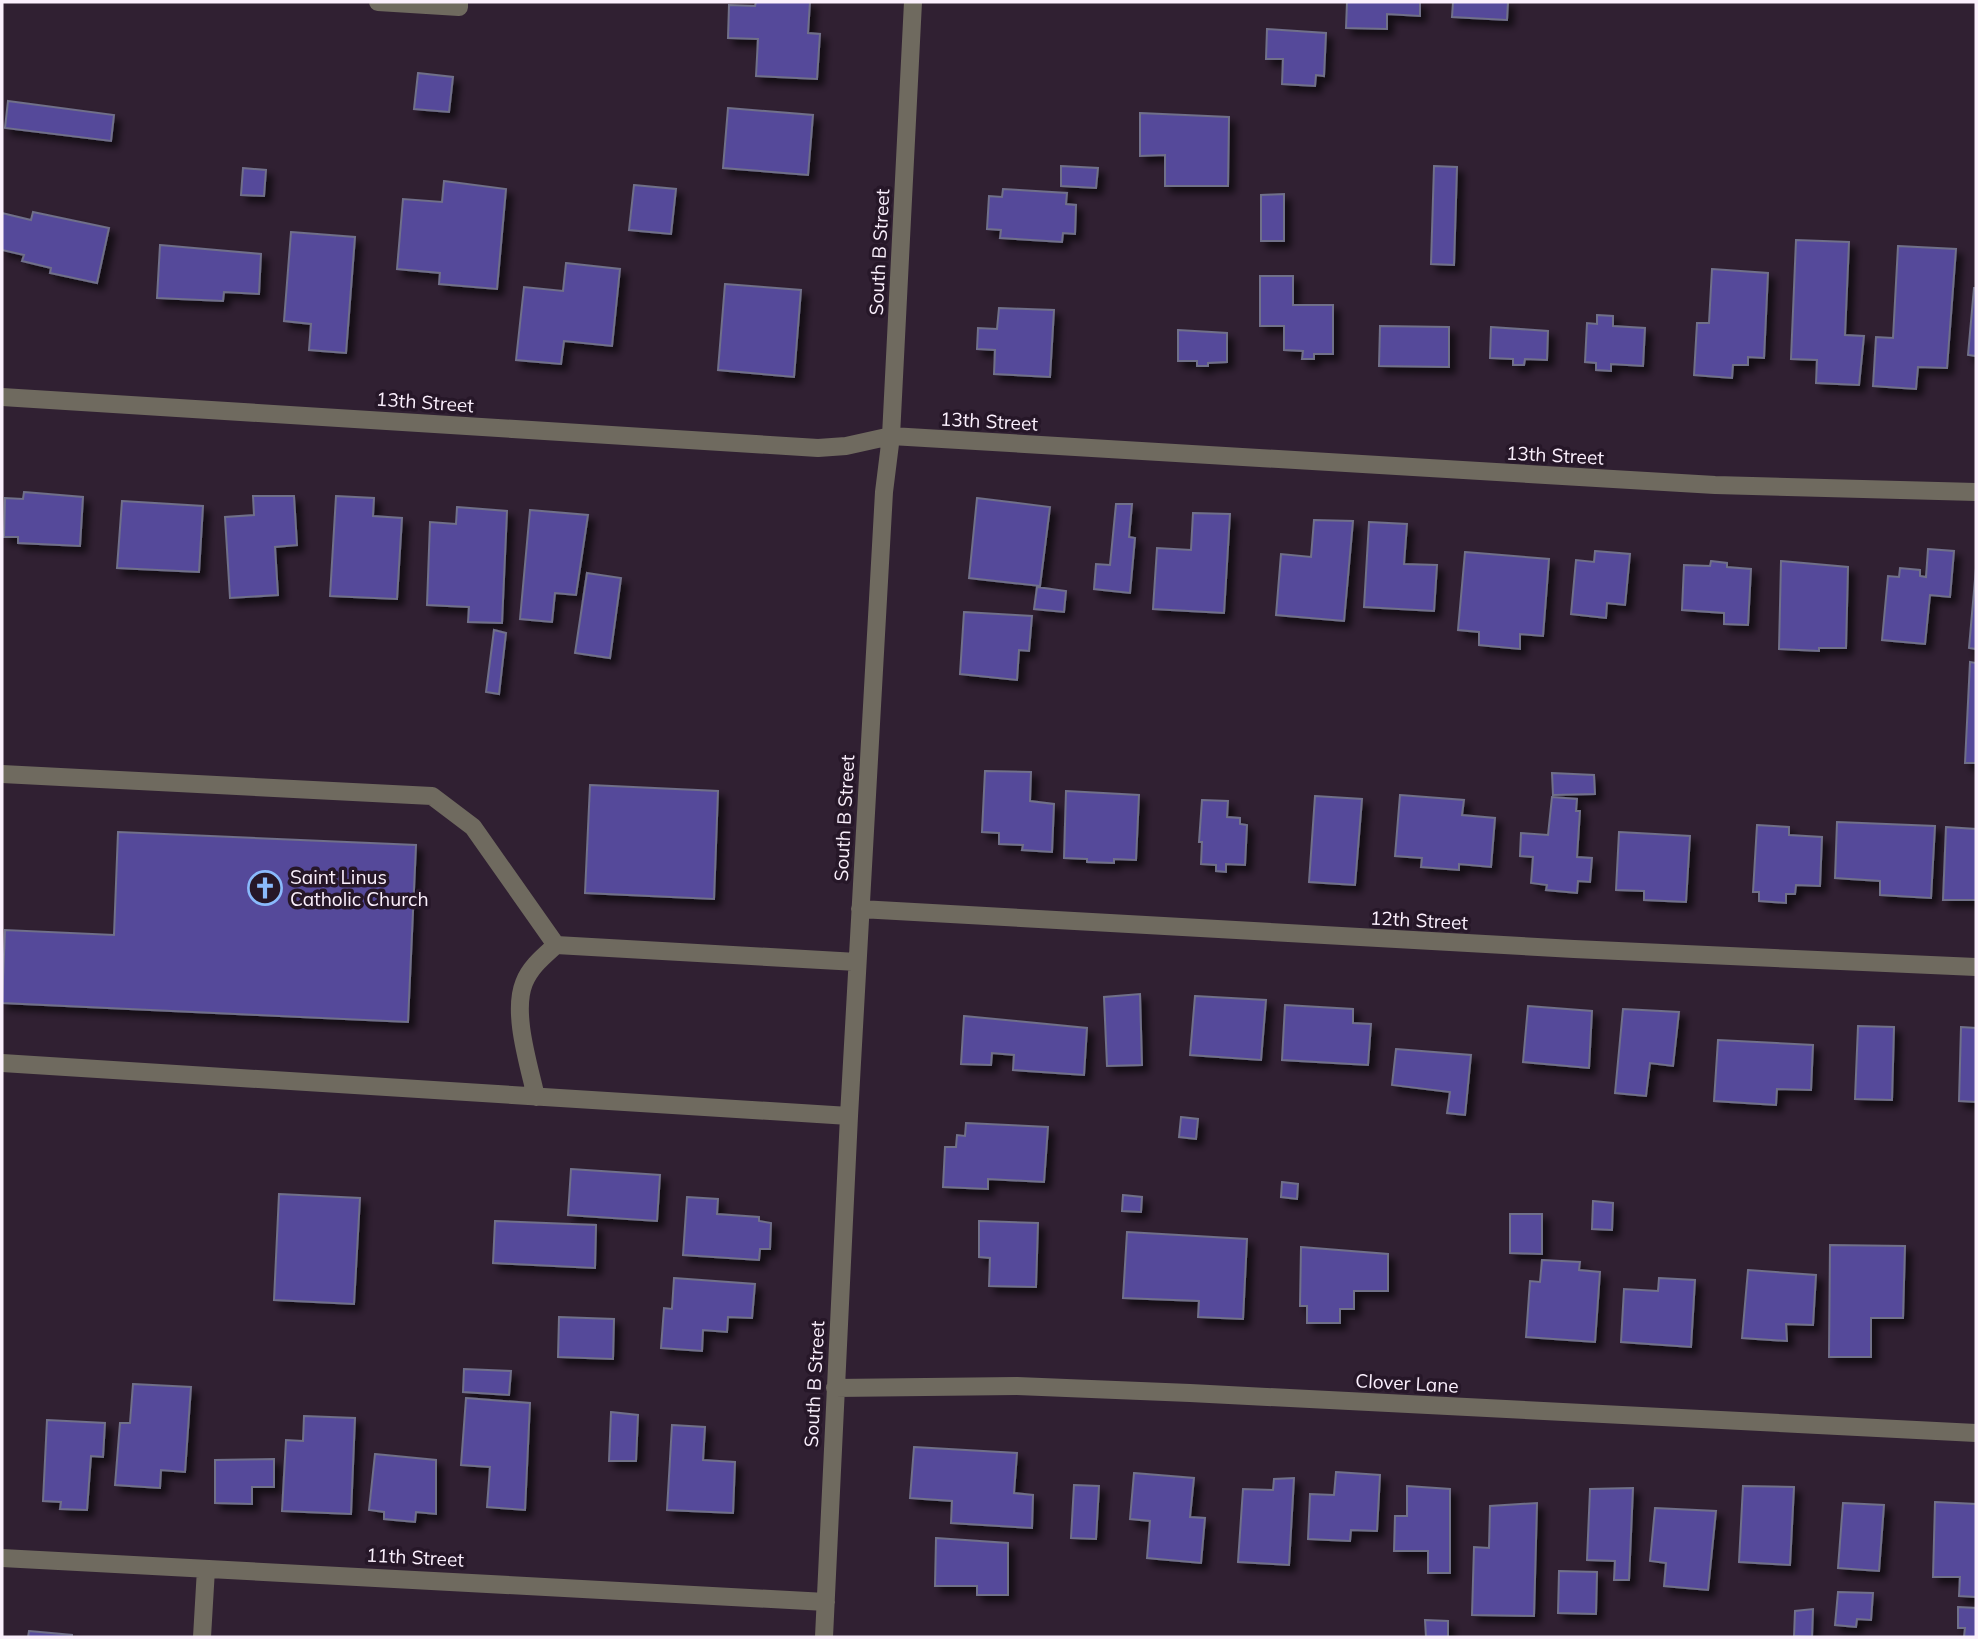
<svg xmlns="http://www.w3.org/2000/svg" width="1978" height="1639" font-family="Mulish,sans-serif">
<defs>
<filter id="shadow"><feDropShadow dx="6" dy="6" stdDeviation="3.5" flood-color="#0009"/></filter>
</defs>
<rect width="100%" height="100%" fill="#302032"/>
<path fill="#554a9a" stroke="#706f89" stroke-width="2" filter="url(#shadow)" d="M756,2H810L808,33L820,34L817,79L756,76L758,39L728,38L729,5L755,6Z
M1347,2H1420V16L1387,14V29L1346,28Z
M1453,2H1508L1507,20L1452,17Z
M1267,29L1326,33L1324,76L1316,75L1315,86L1282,84L1283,59H1266Z
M418,73L453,77L449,112L414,109Z
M8,101L114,115L111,141L5,128Z
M728,108L813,115L808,175L723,168Z
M1140,113L1229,117L1228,186H1165V155L1140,156Z
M1061,166L1098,168L1096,188L1061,186Z
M1434,166L1457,167L1454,265L1431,264Z
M243,168L266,170L264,196L241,195Z
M444,181L506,189L497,289L439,284L440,273L397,269L403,199L442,202Z
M634,185L676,189L671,234L629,230Z
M1003,189L1067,193L1066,204L1076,205L1075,234L1063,233L1062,242L1000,238L1001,230L987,229L989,196L1002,197Z
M1284,194V241H1261V195Z
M33,212L109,228L97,283L50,273L51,268L22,261L24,255L2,250V213L31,220Z
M291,232L355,237L346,353L309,350L311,324L284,321Z
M1796,240L1849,242L1845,335L1864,336L1859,385L1816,383L1817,360L1791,359Z
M160,245L261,254L259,294L224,292L223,301L157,298Z
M1898,246L1956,249L1947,368L1918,367L1916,389L1873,386L1876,337L1893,338Z
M566,263L620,269L612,346L564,341L561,364L516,360L524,287L563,291Z
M1712,269L1768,273L1764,358L1748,357V365H1733L1732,378L1694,375L1697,323H1709Z
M1260,276H1293V305H1333V354H1314V359H1302L1303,351L1284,350V326H1260Z
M725,284L801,290L794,377L718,370Z
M1974,288H1976V356L1968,355Z
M999,308L1054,310L1050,377L994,374L995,350L977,349L978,328L997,329Z
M1597,315L1613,316V326L1645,328L1643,366L1611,364V371L1596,370V363L1585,362L1587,323L1597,324Z
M1380,326L1449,327V367L1379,366Z
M1491,327L1548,331L1547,360L1525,359L1524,365H1513V359L1490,358Z
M1178,330L1227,333V362L1208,363V366H1197V361H1178Z
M24,492L83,497L80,546L18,543V537H4L5,498L23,499Z
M253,496H294L297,545L275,547L278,595L230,598L225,517L254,515Z
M336,496L374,498L373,516L402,518L397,599L330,596Z
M977,498L1050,507L1040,586L969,578Z
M122,501L203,506L199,572L117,568Z
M1116,504H1132L1129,537L1135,538L1130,593L1094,589L1096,564L1110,565Z
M457,507L507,511L502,623L468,622L469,607L427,605L430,522L456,524Z
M530,510L588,515L576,595L555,593L552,622L520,619Z
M1193,513L1230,514L1224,613L1153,609L1157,548L1191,550Z
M1314,520L1353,521L1344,621L1276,615L1281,554L1311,557Z
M1369,522L1407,524L1404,564L1437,565L1434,611L1364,607Z
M1928,549L1954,551L1950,597L1930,595L1925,644L1882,640L1888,576L1899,577L1900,568L1920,570V576L1926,577Z
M1595,551L1630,554L1625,605L1607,603L1606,618L1571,614L1576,560L1594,562Z
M1465,552L1549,559L1543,636L1520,634V649L1479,645V632L1458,630Z
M1711,561L1727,563V567L1751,569L1748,625L1724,624V613L1682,610L1684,565L1710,566Z
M1781,561L1848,567L1846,648H1819V651L1779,649Z
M1976,568V649L1969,648Z
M587,573L621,578L610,658L575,653Z
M1037,587L1066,591L1064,612L1034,609Z
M964,612L1032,616L1029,651L1019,650L1017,680L960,674Z
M494,630L506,633L499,694L486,692Z
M1970,662L1976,663V763H1965Z
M985,771L1031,772L1030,801L1054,804L1052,852L1022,850L1023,845L999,844V833L982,832Z
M1552,773L1594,775L1595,794L1553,795Z
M590,785L718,791L714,899L585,893Z
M1066,791L1139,795L1136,860L1114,859V863L1087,862V859L1064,858Z
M1400,795L1464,800L1462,815L1495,818L1491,867L1459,864V870L1421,867L1422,858L1395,856Z
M1315,796L1362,799L1355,885L1309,882Z
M1552,797L1577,799L1576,811H1580L1577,857L1592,858L1590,882L1578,881L1577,893L1546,890L1547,885L1531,883L1533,857L1520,856L1521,833L1548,835Z
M1202,800L1228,801L1227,817L1240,818V824L1247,825L1245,865L1226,864V872L1216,871V865L1201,864L1202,842H1199Z
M1837,822L1935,826L1931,898L1880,895V881L1835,878Z
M1757,825L1789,827V835L1822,837L1820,886L1796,885L1795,894H1786V903L1759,901V892H1753Z
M1946,827L1976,829V900H1943Z
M118,832L416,845L408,1022L2,1003L5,930L114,935Z
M1619,832L1690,836L1686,902L1644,900V891L1616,890Z
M1140,994L1142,1065L1107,1066L1104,997Z
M1195,996L1266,1000L1261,1060L1190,1055Z
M1285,1005L1353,1009V1023L1371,1024L1368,1065L1282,1060Z
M1528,1006L1592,1011L1589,1068L1523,1062Z
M1623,1009L1679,1012L1673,1066L1650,1063L1646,1096L1615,1093Z
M964,1016L1087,1028L1084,1075L1013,1070L1014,1055L992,1053L991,1065L961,1064Z
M1858,1026L1894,1027L1892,1100L1855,1099Z
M1961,1027L1976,1028V1102L1959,1101Z
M1718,1040L1813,1045L1811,1090L1777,1089L1776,1105L1714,1101Z
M1396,1049L1471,1055L1465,1115L1447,1113L1450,1092L1392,1085Z
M1181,1117L1198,1119L1196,1139L1179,1137Z
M966,1123L1048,1127L1044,1182L988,1179V1189L943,1187L945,1147H956L957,1135L965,1136Z
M571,1169L660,1175L657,1221L568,1215Z
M1282,1182L1298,1184L1297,1199L1281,1197Z
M279,1194L360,1198L354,1304L274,1300Z
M1123,1195L1142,1197L1141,1212L1122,1211Z
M687,1197L718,1199L717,1214L759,1217V1221L771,1223L770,1249H760L759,1260L683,1255Z
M1593,1201L1613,1203L1612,1230L1592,1229Z
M1510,1214H1542V1254L1510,1253Z
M495,1221L596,1225L595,1268L493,1263Z
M979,1221L1038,1223L1036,1287L989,1286L990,1258L979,1257Z
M1127,1232L1247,1239L1243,1319L1198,1317L1199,1301L1123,1298Z
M1830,1245L1905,1246L1903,1318H1871V1357H1829Z
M1301,1247L1388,1254V1291H1354V1309H1340V1323H1307V1306H1300Z
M1542,1260L1580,1262L1579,1270L1600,1272L1595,1342L1526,1337L1530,1281L1540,1282Z
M1748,1270L1816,1275L1813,1325L1786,1324L1787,1341L1742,1338Z
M674,1278L755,1284L752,1318L728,1317L727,1332L703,1330L702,1351L661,1348L664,1308L672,1309Z
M1659,1278L1695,1280L1691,1347L1621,1342L1624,1289L1658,1291Z
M559,1317L614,1319L613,1359L558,1357Z
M464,1369L511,1371L509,1395L463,1392Z
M133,1384L191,1387L185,1472L161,1470L160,1488L115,1485L120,1423H130Z
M466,1398L530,1403L525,1510L487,1507L490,1467L461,1465Z
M611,1412L638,1415L636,1461H609Z
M304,1416L355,1418L351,1514L282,1511L286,1440L303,1441Z
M47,1420L105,1423L103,1457L91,1456L87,1510L60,1509L61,1502L43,1501Z
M672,1425L705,1427L703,1460L735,1462L733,1513L667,1510Z
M914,1447L1017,1453L1014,1493L1033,1495L1032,1528L951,1523L952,1501L910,1498Z
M375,1454L436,1460V1514L416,1512L415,1522L384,1519V1512L369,1510Z
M274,1459V1487H252V1504L215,1503V1460Z
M1336,1472L1380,1475L1377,1531L1351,1530L1350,1541L1308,1539L1310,1494L1334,1495Z
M1134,1473L1194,1478L1190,1517L1205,1518L1201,1563L1147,1558L1150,1521L1130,1519Z
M1294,1478L1289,1565L1238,1562L1243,1489L1273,1490L1274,1479Z
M1074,1485L1099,1486L1096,1539L1071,1538Z
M1407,1486L1450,1489V1573H1428V1551H1394L1395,1516H1407Z
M1743,1486L1794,1487L1790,1565L1739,1562Z
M1633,1488L1629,1580H1614L1615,1561L1587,1560L1590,1489Z
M1935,1502L1976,1504V1597L1959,1596L1960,1577H1933Z
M1537,1503L1534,1616L1472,1615L1474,1547L1489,1548L1490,1506Z
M1843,1503L1884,1505L1879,1571L1838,1568Z
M1655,1508L1716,1511L1708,1590L1664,1586L1666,1563L1650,1561Z
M936,1538L1008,1543V1595H977V1586H935Z
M1559,1571L1597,1572L1596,1614L1558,1613Z
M1838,1592L1873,1593L1871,1620L1857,1619L1856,1627L1835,1625Z
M1958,1607L1976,1608V1637H1964L1965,1628H1958Z
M1813,1609L1812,1637L1794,1636L1795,1611Z
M1425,1620L1448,1621V1637H1426Z
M29,1631L72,1635V1637H28Z"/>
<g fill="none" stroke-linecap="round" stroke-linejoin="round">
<path stroke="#6f6a5f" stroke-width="18" d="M378,2L459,7V2
M2,397L818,448L846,446L891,436L1715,485L1976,492
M2,774L432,796L473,827L556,945
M860,909L1574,949L1976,967
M2,1063L849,1116
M536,1097C529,1065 512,1013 524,983C530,967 544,956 556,945L857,962
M835,1388L1017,1386L1190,1393L1976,1433
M2,1558L826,1602
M202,1637L206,1569
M824,1637L849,1116L884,492L891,436L913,2"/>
</g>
<defs>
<g id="church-ring" transform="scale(1.75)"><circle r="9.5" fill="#261728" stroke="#8abafc" stroke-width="1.5"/><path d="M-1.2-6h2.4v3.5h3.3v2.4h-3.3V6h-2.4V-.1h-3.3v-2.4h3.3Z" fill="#8abafc"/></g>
</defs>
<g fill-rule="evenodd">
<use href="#church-ring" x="265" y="888"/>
</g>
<g text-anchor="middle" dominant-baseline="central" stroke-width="7" stroke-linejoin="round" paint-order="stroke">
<g font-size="19" fill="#fbf0fd" stroke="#261728">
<text transform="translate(879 252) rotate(-87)">South B Street</text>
<text transform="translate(425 402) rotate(4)">13th Street</text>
<text transform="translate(989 421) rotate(3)">13th Street</text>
<text transform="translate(1555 455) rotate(3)">13th Street</text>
<text transform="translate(844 818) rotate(-87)">South B Street</text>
<text transform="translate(1419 920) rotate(3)">12th Street</text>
<text transform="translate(1407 1383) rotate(3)">Clover Lane</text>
<text transform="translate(814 1384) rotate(-87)">South B Street</text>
<text transform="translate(415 1557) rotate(3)">11th Street</text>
</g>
<g font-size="19" fill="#fbf0fd" stroke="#261728" text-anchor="start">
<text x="290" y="877">Saint Linus<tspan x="290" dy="22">Catholic Church</tspan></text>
</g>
</g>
<rect width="1978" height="1639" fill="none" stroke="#fbf0fd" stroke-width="7"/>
</svg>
